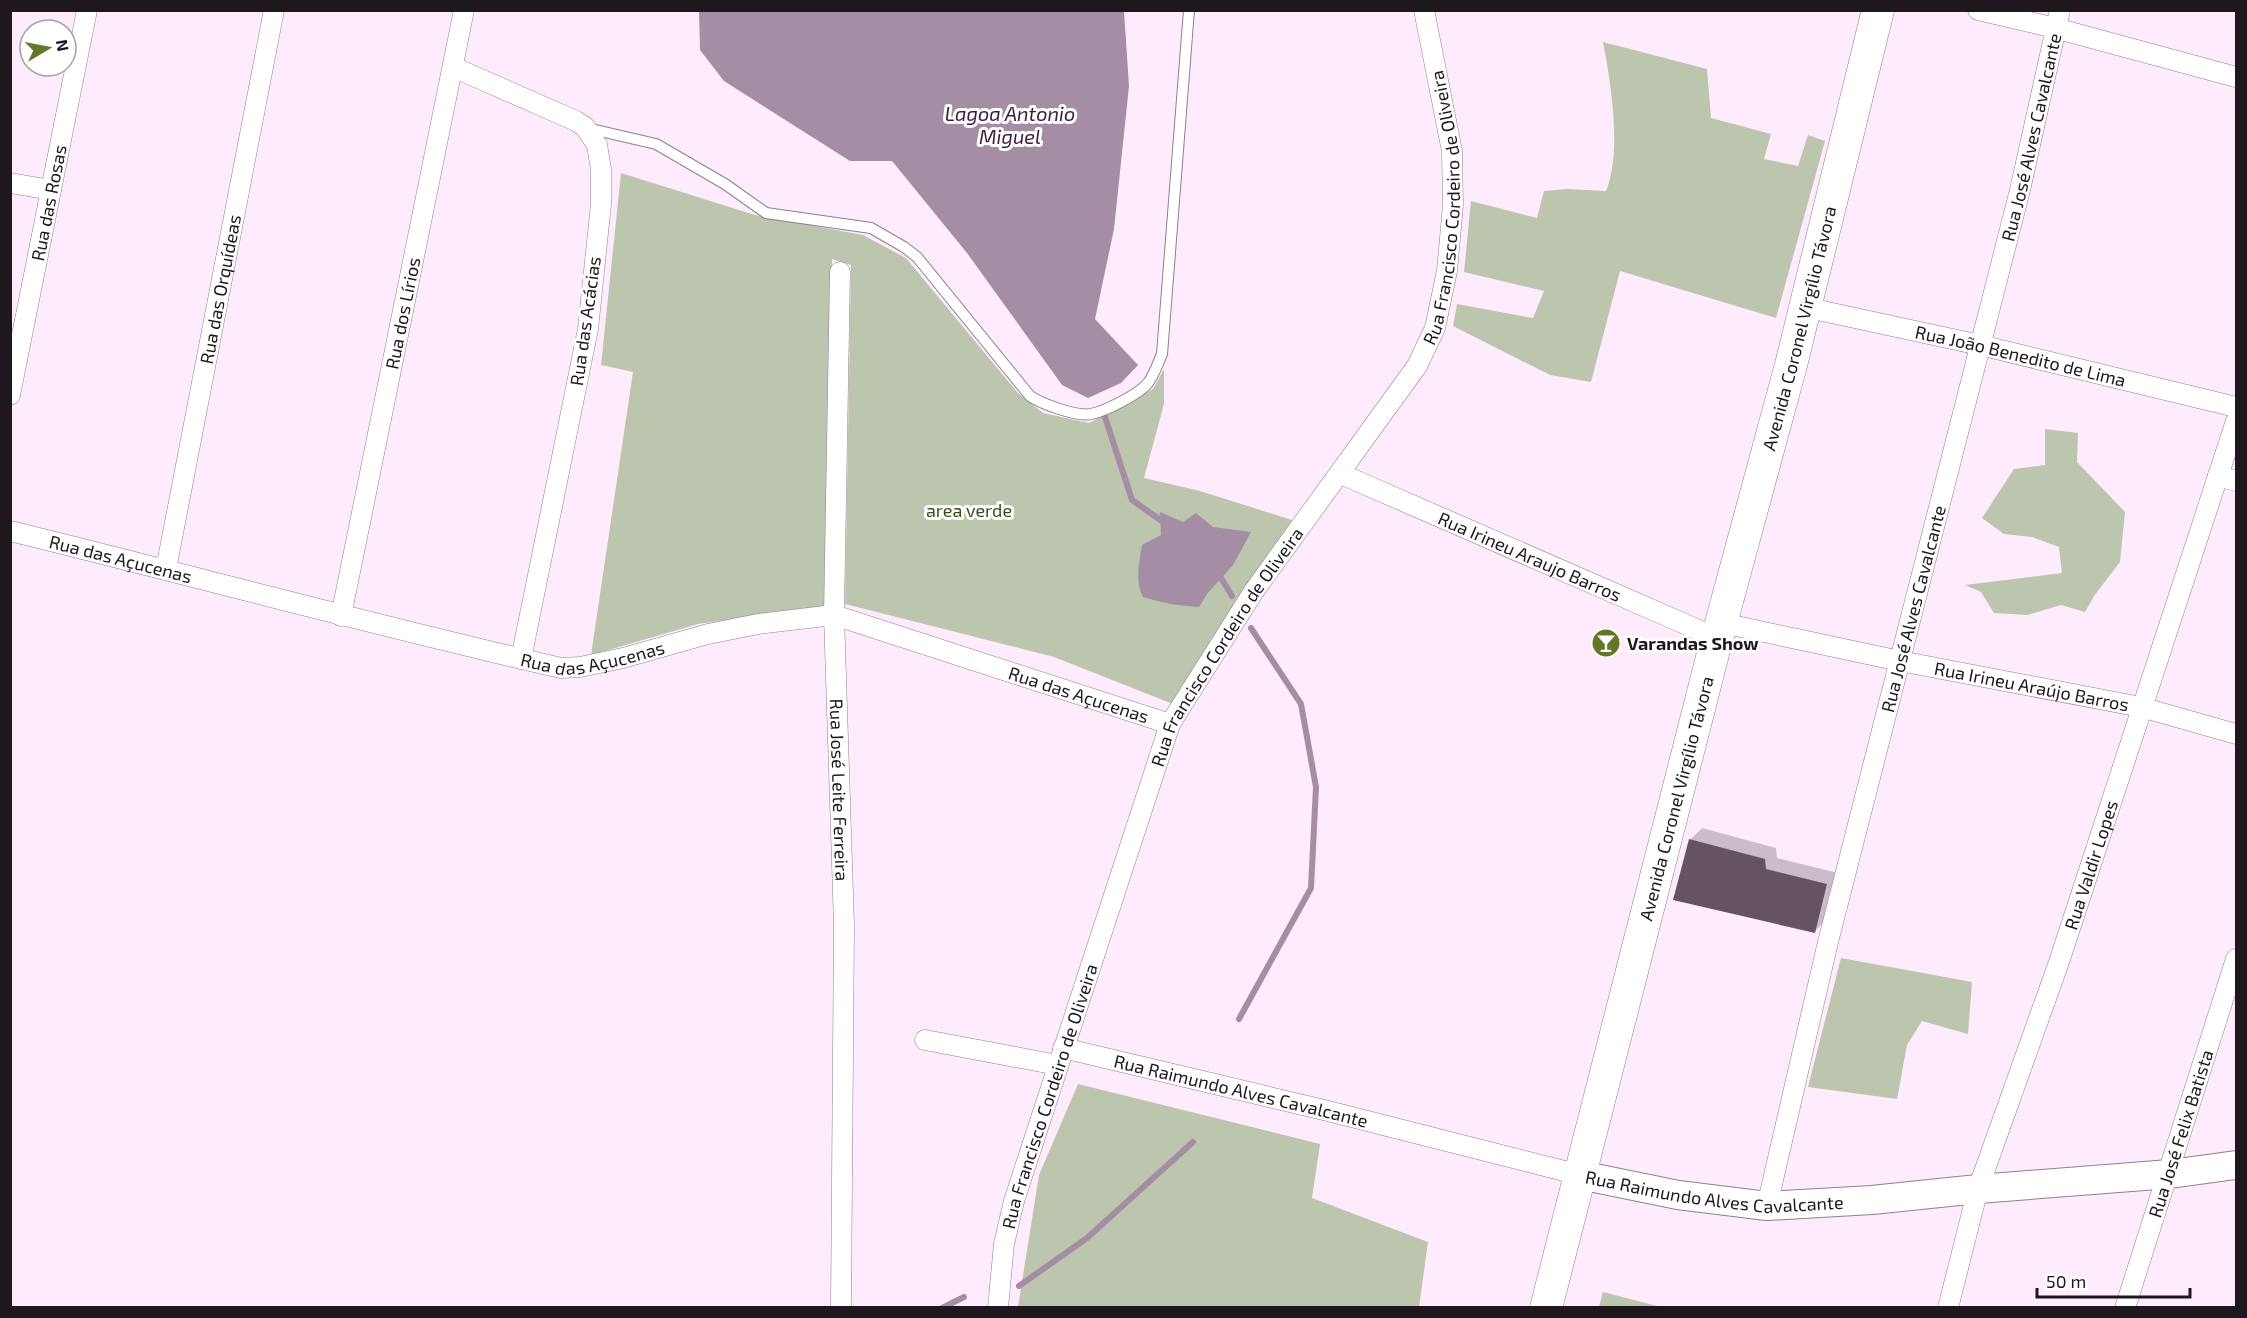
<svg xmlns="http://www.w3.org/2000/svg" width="2247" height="1318" font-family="'Exo 2',sans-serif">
<rect width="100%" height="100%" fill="#feecfc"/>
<path fill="#bcc5ad" d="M1603,42L1707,69L1711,118L1771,134L1764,159L1798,166L1808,135L1825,141L1776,318L1620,271L1591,382L1550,375L1453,326L1457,304L1533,318L1544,291L1464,272L1471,201L1537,218L1544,191L1567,189L1606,191C1622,152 1611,83 1603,42Z
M621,173L755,215L863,235L906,258L1017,392L1043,413L1089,423L1153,389L1164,369V404L1144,478L1200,491L1292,520L1173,704L1054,657L845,604L851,265L832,259L825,606L698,624L591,655L633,372L601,365Z
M2045,429L2078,433L2077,462L2125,512L2120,562L2094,596L2085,612L2061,605L2027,615L1994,613L1981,592L1965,585L2062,573L2059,547L2032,537L2004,534L1982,518L2014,469L2045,465Z
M1841,958L1972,982L1968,1034L1922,1021L1907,1045L1897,1099L1808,1087Z
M1078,1084L1320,1144L1312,1198L1428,1242L1419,1307H1018L1039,1175Z
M1603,1292L1661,1307H1599Z"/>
<path fill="#a58da3" d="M699,11H1124L1129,86L1114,229L1095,319L1138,365L1121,383L1088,398L1062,385L967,253L892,161H850L724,81L700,50Z
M1160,512L1183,522L1196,513L1213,527L1251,532L1233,565L1207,594L1199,607C1180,606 1162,603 1143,597C1135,582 1139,562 1142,545L1161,535Z"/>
<path fill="#0003" d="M1702,828L1776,848L1777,858L1838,873L1826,920L1815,931L1690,840Z"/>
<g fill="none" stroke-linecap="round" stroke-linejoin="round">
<path stroke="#a58da3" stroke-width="6" d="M1105,417L1132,500L1166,524
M1218,573L1232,596
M1239,1019L1311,888L1316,787L1301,704L1251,628
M1019,1286L1087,1238L1193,1142
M942,1308L964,1297"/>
</g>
<path fill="#645462" d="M1689,839L1765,859L1766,869L1827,884L1815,933L1673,900Z"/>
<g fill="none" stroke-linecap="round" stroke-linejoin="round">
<g stroke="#8f7f8e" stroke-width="12">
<path id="lane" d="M587,128L656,144L725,184L766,213L871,228L904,247L917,257L1030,396C1042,404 1077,417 1091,414C1106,411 1139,394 1148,383C1154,375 1158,363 1162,354L1189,10"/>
</g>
<g stroke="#8f7f8e" stroke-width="21">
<g id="street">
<path d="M1978,10L2055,28L2236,77"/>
<path d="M453,67L576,121L585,127L597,145L601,169V204L588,329L521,659"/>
<path d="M10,183L51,190"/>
<path id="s1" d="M840,272L834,615L844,925L841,1308"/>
<path id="s2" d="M1804,307L1980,345L2236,407"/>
<path id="s3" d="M10,395L87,10"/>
<path id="s4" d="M1341,474L1717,638"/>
<path d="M2218,476L2236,481"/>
<path id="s5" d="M10,531C194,576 377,626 561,668L580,667L623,658L708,634L758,624L834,615L1170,724"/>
<path id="s6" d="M166,569L274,10"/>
<path id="s7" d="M341,616L464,10"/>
<path id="s8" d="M1722,623L1900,661L2141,707L2236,734"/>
<path d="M925,1040L1058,1065"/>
<path id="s9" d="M1063,1048L1324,1110L1580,1175"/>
<path id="s10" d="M1767,1206L1828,942L2020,190L2060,10"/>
<path id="s11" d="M998,1308L1004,1244L1014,1201L1170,724L1254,591L1417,366L1435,328L1447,271L1453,205L1452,151L1424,10"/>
<path id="s12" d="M1948,1308L1978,1189L2059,962L2236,421"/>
<path id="s13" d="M2125,1308L2236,959"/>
</g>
</g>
<g stroke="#8f7f8e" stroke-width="30">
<g id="secondary">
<path id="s14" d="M1580,1175L1678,1195L1767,1206L1872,1200L1978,1189L2170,1174L2236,1165"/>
</g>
</g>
<g stroke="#8f7f8e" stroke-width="33">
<g id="primary">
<path id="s15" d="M1546,1308L1717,638L1791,365L1878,10"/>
</g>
</g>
<use href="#lane" stroke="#fff" stroke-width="10"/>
<use href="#street" stroke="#fff" stroke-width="20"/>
<use href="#secondary" stroke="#fff" stroke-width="28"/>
<use href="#primary" stroke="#fff" stroke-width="32"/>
</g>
<defs>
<g id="bar-disc" transform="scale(1.5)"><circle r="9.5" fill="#627728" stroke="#fff"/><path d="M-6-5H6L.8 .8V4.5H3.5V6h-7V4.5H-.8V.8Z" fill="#fff"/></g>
</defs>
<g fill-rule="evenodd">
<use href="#bar-disc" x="1606" y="643"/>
</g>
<g text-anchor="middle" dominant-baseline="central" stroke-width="6" stroke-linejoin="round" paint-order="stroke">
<g font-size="18" fill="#1e171d" stroke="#fff">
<text stroke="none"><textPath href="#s10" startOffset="1101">Rua José Alves Cavalcante</textPath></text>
<text stroke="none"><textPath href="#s3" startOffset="196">Rua das Rosas</textPath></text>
<text stroke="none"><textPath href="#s11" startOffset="1209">Rua Francisco Cordeiro de Oliveira</textPath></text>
<text stroke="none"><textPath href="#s6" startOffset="285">Rua das Orquídeas</textPath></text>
<text stroke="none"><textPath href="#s7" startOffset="309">Rua dos Lírios</textPath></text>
<text transform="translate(585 321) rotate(-82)">Rua das Acácias</text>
<text stroke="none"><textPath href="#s15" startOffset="1012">Avenida Coronel Virgílio Távora</textPath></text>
<text stroke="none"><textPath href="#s2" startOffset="222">Rua João Benedito de Lima</textPath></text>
<text stroke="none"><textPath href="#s4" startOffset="206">Rua Irineu Araujo Barros</textPath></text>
<text stroke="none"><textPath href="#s5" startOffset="114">Rua das Açucenas</textPath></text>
<text stroke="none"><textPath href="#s10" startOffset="615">Rua José Alves Cavalcante</textPath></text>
<text stroke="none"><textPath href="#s11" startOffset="705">Rua Francisco Cordeiro de Oliveira</textPath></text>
<text stroke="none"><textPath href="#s5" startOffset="600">Rua das Açucenas</textPath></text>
<text stroke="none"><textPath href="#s8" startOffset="316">Rua Irineu Araújo Barros</textPath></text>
<text stroke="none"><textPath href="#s5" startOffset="1104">Rua das Açucenas</textPath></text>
<text stroke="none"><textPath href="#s1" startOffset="518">Rua José Leite Ferreira</textPath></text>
<text stroke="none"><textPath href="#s15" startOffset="526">Avenida Coronel Virgílio Távora</textPath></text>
<text stroke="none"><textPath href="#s12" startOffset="466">Rua Valdir Lopes</textPath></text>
<text stroke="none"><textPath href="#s9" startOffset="183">Rua Raimundo Alves Cavalcante</textPath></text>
<text stroke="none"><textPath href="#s11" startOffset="219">Rua Francisco Cordeiro de Oliveira</textPath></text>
<text stroke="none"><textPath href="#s13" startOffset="183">Rua José Felix Batista</textPath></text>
<text stroke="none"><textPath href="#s14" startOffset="136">Rua Raimundo Alves Cavalcante</textPath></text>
</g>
<g font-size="18" fill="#3c4a1a" stroke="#fff">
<text x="969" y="510">area verde</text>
</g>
<g font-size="18" font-weight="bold" fill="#1e171d" stroke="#fff" text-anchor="start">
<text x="1627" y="643">Varandas Show</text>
</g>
<g font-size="20" font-style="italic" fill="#3d1c3c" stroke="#fff">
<text x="1010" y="113">Lagoa Antonio<tspan x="1010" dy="23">Miguel</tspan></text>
</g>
</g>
<rect width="2247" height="1318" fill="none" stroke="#1e171d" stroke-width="24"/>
<g transform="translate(48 48) rotate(80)"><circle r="28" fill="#ffffff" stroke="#a5a2a5" stroke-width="1.5"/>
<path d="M0-4.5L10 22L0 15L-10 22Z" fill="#627728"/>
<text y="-9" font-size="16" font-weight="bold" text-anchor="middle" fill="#1e171d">N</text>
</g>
<path d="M2037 1288v9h153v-9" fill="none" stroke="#1e171d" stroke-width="3"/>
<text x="2046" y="1288" font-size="18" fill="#1e171d" stroke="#ffffff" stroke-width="4.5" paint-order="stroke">50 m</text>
</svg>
